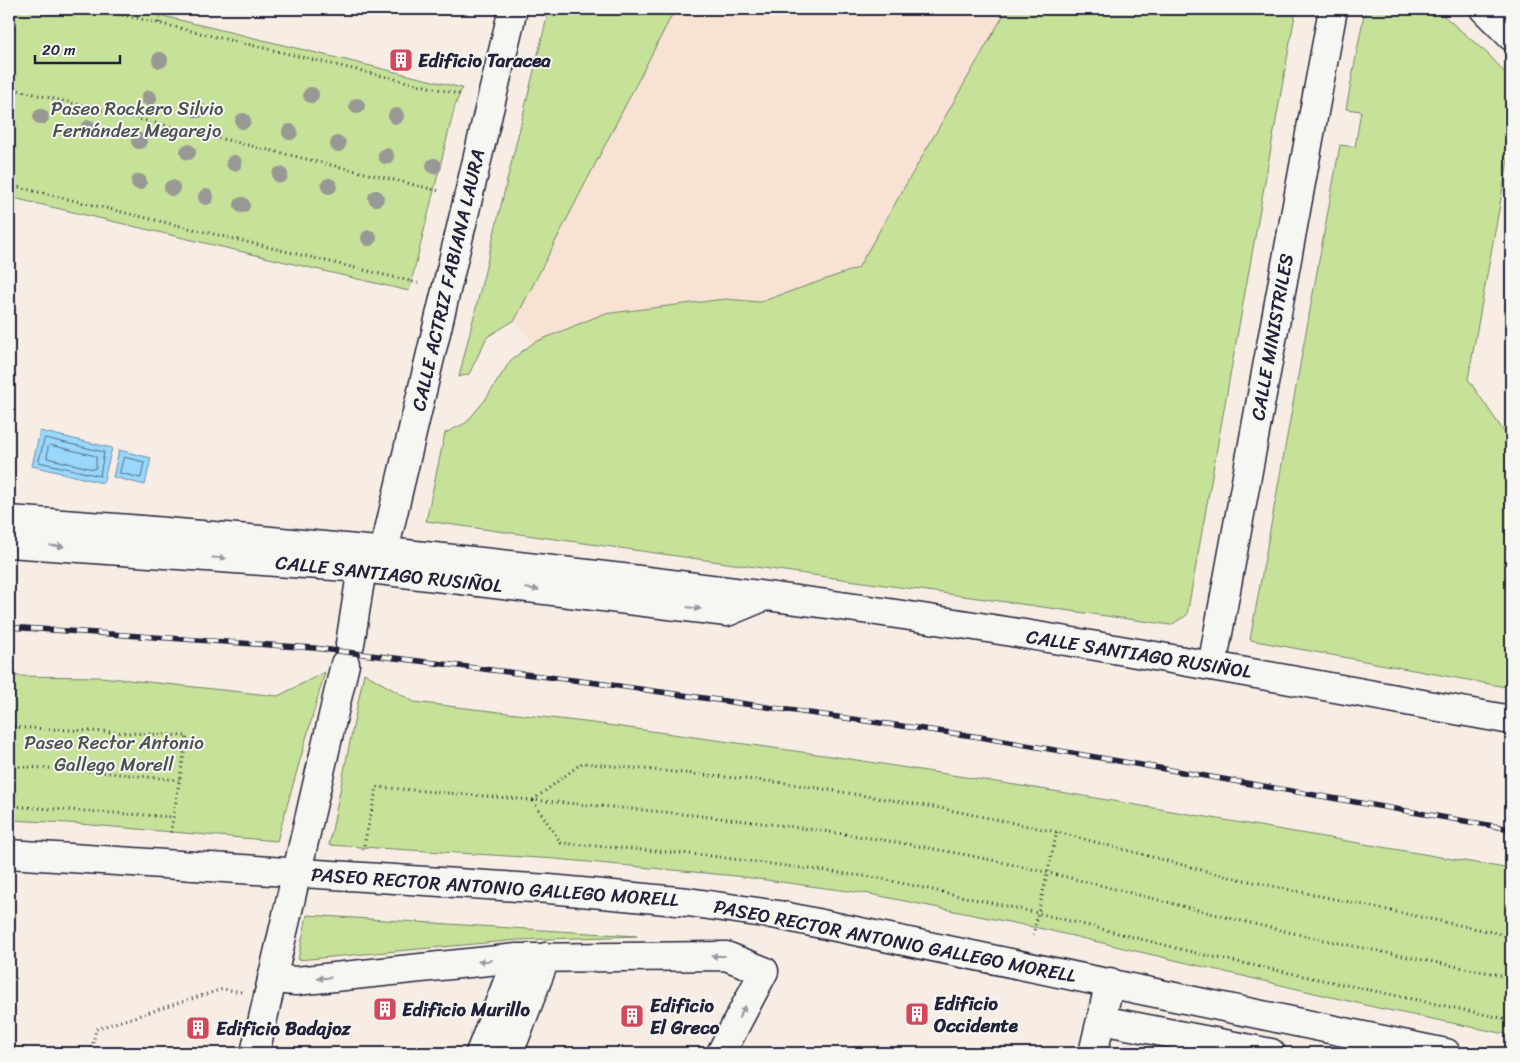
<svg xmlns="http://www.w3.org/2000/svg" width="1520" height="1062" font-family="Sriracha,sans-serif">
<rect width="100%" height="100%" fill="#f7ede4"/>
<filter id="ink" filterUnits="userSpaceOnUse"><feTurbulence type="fractalNoise" baseFrequency=".02" numOctaves="2"/><feDisplacementMap in="SourceGraphic" scale="10" xChannelSelector="R" yChannelSelector="G"/><feConvolveMatrix kernelMatrix="1 2 1 2 8 2 1 2 1" color-interpolation-filters="sRGB"/></filter>
<g filter="url(#ink)">
<path fill="#f8e2d3" d="M675,9H1007L858,268L760,302L724,299L603,314L533,343L515,320Z"/>
<path fill="#c6e198" stroke="#74826a" d="M9,9H134L462,88L455,106L409,291L9,197Z
M549,9H675L515,320L487,337L469,374L459,377Z
M1007,9H1296L1187,615L1171,625L426,521L445,433L466,423L485,400L511,360L533,343L603,314L725,299L760,302L858,268Z
M1365,9H1436L1489,55L1511,79V144L1468,379L1511,442V688L1250,640L1340,145L1355,147L1361,111L1346,109Z
M325,672L277,841L68,823L9,820V676L101,677L278,696Z
M364,673L414,702L593,723L831,756L1066,793L1511,869V1035L1378,1008L1043,929L870,894L736,876L556,859L329,845Z
M307,915L637,936L518,940L298,960Z"/>
<path fill="#99d7fb" stroke="#698fae" d="M40,431L112,448L103,483L32,466Z
M119,450L151,458L145,485L113,477Z"/>
<g fill="none" stroke-linecap="round" stroke-linejoin="round">
<path stroke="#526a88" stroke-width="1" d="M45,438L104,452L100,476L39,462Z
M50,445L96,456V468L93,469L47,458L48,447Z
M124,457L144,462L141,478L120,473Z"/>
<g stroke="#22223b" stroke-width="31">
<path id="minor" d="M1212,666L1333,9
M272,979L296,981L517,958L726,956L764,971L721,1053
M1101,1020L1271,1053
M480,1053L517,958
M509,1053L546,957
M1093,1053L1110,982"/>
</g>
<g stroke="#22223b" stroke-width="31">
<path id="tertiary" d="M1484,9L1511,36
M9,520C282,539 556,567 827,604C1056,636 1284,679 1511,720
M9,543L362,568L727,612L763,597
M384,551L513,9
M350,644L362,568
M255,1053L345,664"/>
</g>
<g stroke="#22223b" stroke-width="31">
<path id="secondary" d="M9,854L549,889L688,902L778,915L1446,1053"/>
</g>
<path stroke="#22223b" stroke-width="3" stroke-dasharray="1 4" stroke-linecap="butt" d="M98,9L463,95
M159,23L162,9
M9,88L440,191
M9,185L418,283
M9,727L187,736L170,836
M9,766L80,770L179,780
M533,800L582,763L786,783L940,808L1057,832L1225,876L1511,936
M533,801L561,843L703,855L878,878L1038,913L1200,954L1511,1020
M9,806L173,817
M363,850L377,787C562,803 747,815 929,848C1032,866 1133,894 1234,919C1325,942 1419,959 1511,977
M1033,935L1057,832
M91,1053L96,1029L223,989L242,992"/>
<use href="#minor" stroke="#f6f6f2" stroke-width="28"/>
<use href="#tertiary" stroke="#f6f6f2" stroke-width="28"/>
<use href="#secondary" stroke="#f6f6f2" stroke-width="28"/>
<g stroke="#22223b" stroke-width="5.5">
<path id="rail" d="M9,627L314,648L597,683L980,737L1511,829"/>
</g>
<use href="#rail" stroke="#f6f6f2" stroke-width="4" stroke-dasharray="11" stroke-linecap="butt"/>
</g>
<g fill="#989894">
<circle cx="160" cy="60" r="8"/>
<circle cx="311" cy="95" r="8"/>
<circle cx="149" cy="98" r="8"/>
<circle cx="357" cy="106" r="8"/>
<circle cx="198" cy="110" r="8"/>
<circle cx="396" cy="116" r="8"/>
<circle cx="41" cy="117" r="8"/>
<circle cx="243" cy="121" r="8"/>
<circle cx="89" cy="128" r="8"/>
<circle cx="290" cy="132" r="8"/>
<circle cx="139" cy="141" r="8"/>
<circle cx="338" cy="144" r="8"/>
<circle cx="188" cy="152" r="8"/>
<circle cx="386" cy="156" r="8"/>
<circle cx="234" cy="163" r="8"/>
<circle cx="434" cy="166" r="8"/>
<circle cx="280" cy="175" r="8"/>
<circle cx="139" cy="182" r="8"/>
<circle cx="329" cy="186" r="8"/>
<circle cx="172" cy="188" r="8"/>
<circle cx="206" cy="197" r="8"/>
<circle cx="376" cy="198" r="8"/>
<circle cx="242" cy="205" r="8"/>
<circle cx="369" cy="238" r="8"/>
</g>
<defs><path id="oneway-solid" d="M-6-.8H1V-3.2L6.5 0L1 3.2V.8H-6Z" transform="scale(1.25)"/></defs>
<g fill="#9797a0">
<use href="#oneway-solid" transform="translate(57 546) rotate(4)"/>
<use href="#oneway-solid" transform="translate(219 558) rotate(4)"/>
<use href="#oneway-solid" transform="translate(532 589) rotate(7)"/>
<use href="#oneway-solid" transform="translate(694 608) rotate(7)"/>
<use href="#oneway-solid" transform="translate(718 956) rotate(-180)"/>
<use href="#oneway-solid" transform="translate(485 961) rotate(174)"/>
<use href="#oneway-solid" transform="translate(324 978) rotate(174)"/>
<use href="#oneway-solid" transform="translate(742 1012) rotate(-62)"/>
</g>
</g>
<defs>
<g id="building-square" transform="scale(1.25)"><rect x="-9" y="-9" width="18" height="18" rx="4" fill="#d1495b" stroke="#f6f6f2"/><path d="M-4-6H4V6H1V3H-1V6H-4ZM-2.5-4.3h1.7v1.8h-1.7ZM.8-4.3h1.7v1.8H.8ZM-2.5-1h1.7V.8h-1.7ZM.8-1h1.7V.8H.8Z" fill="#fff"/></g>
</defs>
<g fill-rule="evenodd">
<use href="#building-square" x="401" y="60"/>
<use href="#building-square" x="385" y="1009"/>
<use href="#building-square" x="917" y="1014"/>
<use href="#building-square" x="632" y="1016"/>
<use href="#building-square" x="198" y="1028"/>
</g>
<g text-anchor="middle" dominant-baseline="central" stroke-width="4" stroke-linejoin="round" paint-order="stroke">
<g font-size="19" font-weight="bold" fill="#22223b" stroke="#f6f6f2" text-anchor="start">
<text x="418" y="60">Edificio Taracea</text>
<text x="934" y="1003">Edificio<tspan x="934" dy="22">Occidente</tspan></text>
<text x="650" y="1005">Edificio<tspan x="650" dy="22">El Greco</tspan></text>
<text x="402" y="1009">Edificio Murillo</text>
<text x="216" y="1028">Edificio Badajoz</text>
</g>
<g font-size="19" fill="#4b5252" stroke="#f6f6f2">
<text x="137" y="108">Paseo Rockero Silvio<tspan x="137" dy="22">Fernández Megarejo</tspan></text>
<text x="114" y="742">Paseo Rector Antonio<tspan x="114" dy="22">Gallego Morell</tspan></text>
</g>
<g font-size="19" fill="#22223b" stroke="#f6f6f2">
<text transform="translate(448 280) rotate(-77)">CALLE ACTRIZ FABIANA LAURA</text>
<text transform="translate(1272 337) rotate(-80)">CALLE MINISTRILES</text>
<text transform="translate(389 574) rotate(6)">CALLE SANTIAGO RUSIÑOL</text>
<text transform="translate(1139 654) rotate(9)">CALLE SANTIAGO RUSIÑOL</text>
<text transform="translate(495 887) rotate(4)">PASEO RECTOR ANTONIO GALLEGO MORELL</text>
<text transform="translate(895 941) rotate(11)">PASEO RECTOR ANTONIO GALLEGO MORELL</text>
</g>
</g>
<rect width="1520" height="1062" fill="none" stroke="#f6f6f2" stroke-width="30"/>
<rect x="15" y="15" width="1490" height="1032" fill="none" stroke="#22223b" stroke-width="2" filter="url(#ink)"/>
<path d="M35 55v8h85v-8" fill="none" stroke="#22223b" stroke-width="2.5"/>
<text x="42" y="55" font-size="15" fill="#22223b" stroke="#f6f6f2" stroke-width="4" paint-order="stroke">20 m</text>
</svg>
